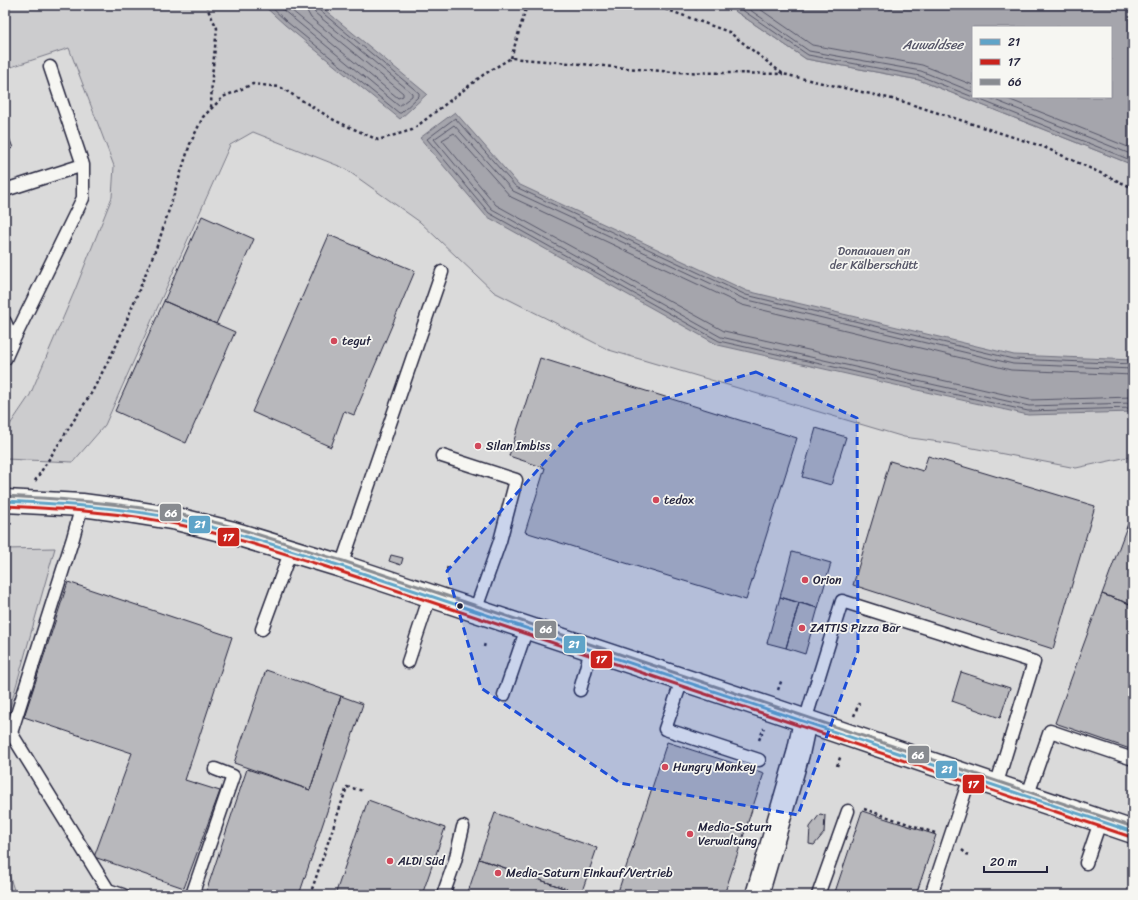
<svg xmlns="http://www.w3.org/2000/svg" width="1138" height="900" font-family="Sriracha,sans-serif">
<rect width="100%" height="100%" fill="#e9e9e7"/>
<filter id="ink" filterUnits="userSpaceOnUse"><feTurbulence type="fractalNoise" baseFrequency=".025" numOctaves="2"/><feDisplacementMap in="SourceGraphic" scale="8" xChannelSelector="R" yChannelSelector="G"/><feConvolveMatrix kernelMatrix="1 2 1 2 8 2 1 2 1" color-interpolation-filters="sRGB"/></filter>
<g filter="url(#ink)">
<path fill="#dadada" d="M69,48L114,166L112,197L75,290L30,395L5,432V69Z
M253,132L374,180L1133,455V895H15L5,862V748L9,711L54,549H5V459L73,462L105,425L231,145Z"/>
<path fill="#ccccce" stroke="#777784" d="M5,5H726L806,59L919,80L1133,165V456L1076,468L947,443L904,437L609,350L494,292L420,222L344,168L253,132L230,145L105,425L73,462L5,459V432L30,395L75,290L112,197L114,166L69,48L5,69Z
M55,548L9,711L5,748V549Z
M5,862L14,890L15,895H5Z"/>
<path fill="#a5a5ac" stroke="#71717f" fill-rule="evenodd" d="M263,5H319L427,94L400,119L285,25Z
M726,5H1133V165L919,80L806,59ZM973,27H1111V97H973Z
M455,112L518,184L747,291L1014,355L1133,360V412L1028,415L718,345L486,216L420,138Z"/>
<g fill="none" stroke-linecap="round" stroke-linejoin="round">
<path stroke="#565668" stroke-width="1" d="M269,5L287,22L399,113H401L419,96V93L319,10L317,5
M277,5L399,106L412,96V93L315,13L312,5
M285,5L398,98L403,96V93L311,18L307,11L306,5
M735,5L808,55L920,76L973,97
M743,5L809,51L921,71L973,92
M754,5L812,45L922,65L973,85
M973,97L1133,161
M987,97L1133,155
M1003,97L1133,149
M1133,364L1013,359L746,295L516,187L455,118L427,139L489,213L719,341L1028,411L1133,408
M1133,369L1013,364L744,299L513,191L454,125L434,139L492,209L721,337L1029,406L1133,403
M1133,375L1011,370L742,305L511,197L454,133L442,140L496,205L724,331L1030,400L1133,397"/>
</g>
<path fill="#b8b8bc" stroke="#22223b" d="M5,127L13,148L5,151Z
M202,216L254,239L216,324L164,301Z
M329,235L415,271L354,415L344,411L331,447L252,412Z
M164,301L235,332L186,443L115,411Z
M540,358L797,438L746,600L525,532L545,468L509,456Z
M816,428L846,437L831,485L802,477Z
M928,456L1095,506L1053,649L853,585L890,461L923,471Z
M1133,510V605L1102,594Z
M792,552L831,563L818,608L780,597Z
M391,555L403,558L401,565L389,561Z
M68,582L232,637L185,780L220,791L184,888L94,857L132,753L24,717Z
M1102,594L1133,605V750L1055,723Z
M780,597L799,603L786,648L767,643Z
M799,603L818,608L805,654L786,648Z
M266,670L341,696L310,790L234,763Z
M961,672L1010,688L1000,718L952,701Z
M341,696L363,704L299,895H205L247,769L310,790Z
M667,742L764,773L724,895H617Z
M368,800L445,828L422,895H335Z
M862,811L936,835L916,895H834Z
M495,813L597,848L581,894L479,859Z
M820,814L825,815L824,833L814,845L809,844L810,827Z
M479,859L581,894L467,895Z"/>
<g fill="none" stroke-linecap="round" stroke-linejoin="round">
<g stroke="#22223b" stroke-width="15">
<path id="service" d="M50,67L83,165
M5,190L83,165V198L13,341
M5,322L13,341L5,359
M442,456L516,480L500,541L475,611
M82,505L73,538L11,733L108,890L123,895
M341,566L442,272
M262,629L291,550
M408,662L430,596
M682,680L665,729L759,760
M580,690L591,650
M504,695L527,628
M805,721L842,601L1034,662L996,786
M1027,797L1050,731L1133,759
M1086,863L1100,822
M192,895L233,776L215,769
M443,895L455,861L463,827
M818,895L848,811
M931,895L970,777"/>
</g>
<g stroke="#22223b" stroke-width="25">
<path id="minor" d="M757,895L798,754L805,721"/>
</g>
<g stroke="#22223b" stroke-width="25">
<path id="tertiary" d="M5,501L82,505L127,511L177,519L233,533L341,566L771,709L1133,832"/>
</g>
<path stroke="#22223b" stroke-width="2.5" stroke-dasharray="3 3" stroke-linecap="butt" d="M207,5V8L217,28L212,76L211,108
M654,5L729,32L783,74L901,101L1044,147L1133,188
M511,58L527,5
M35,481L92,392L117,344L159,241L190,144L203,117L223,97L253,84L280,87L334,120L378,140L412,130L483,75L511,58L673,72L783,74
M5,535L11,523
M447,570L448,566
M484,647L485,643
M778,690L782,679
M854,716L859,703
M759,740L764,728
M837,766L841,755
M864,809L935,833
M962,850L968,855
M310,895L347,787L364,791"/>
<use href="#service" stroke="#f6f6f2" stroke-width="12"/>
<use href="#minor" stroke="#f6f6f2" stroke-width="22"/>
<use href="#tertiary" stroke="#f6f6f2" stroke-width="22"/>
<g stroke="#f6f6f2" stroke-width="6">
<path id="bus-1" d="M5,501C63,504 120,507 177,519C233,531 287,549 341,566L1133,832"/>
</g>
<g stroke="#f6f6f2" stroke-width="6">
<path id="bus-2" d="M5,506C62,509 120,512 176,524C232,536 286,554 339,571L1131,837"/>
</g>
<g stroke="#f6f6f2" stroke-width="6">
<path id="bus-3" d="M5,496C63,499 120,503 177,514C233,524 288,545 343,561L1133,827"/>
</g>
<use href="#bus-1" stroke="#5fa4c8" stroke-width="3"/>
<use href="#bus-2" stroke="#cb231c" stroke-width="3"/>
<use href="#bus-3" stroke="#888b90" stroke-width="3"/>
</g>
</g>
<path fill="#1d4ed8" fill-opacity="0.2" stroke="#1d4ed8" stroke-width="3" stroke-dasharray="8 5" stroke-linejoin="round" d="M756,372L857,418L858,651L798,815L620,783L481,688L447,571L579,424Z"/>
<g fill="#d1495b" stroke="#f6f6f2" stroke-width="1.5">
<circle cx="334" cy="341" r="4"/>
<circle cx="478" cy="446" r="4"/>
<circle cx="656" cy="500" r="4"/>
<circle cx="805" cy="580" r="4"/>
<circle cx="802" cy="628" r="4"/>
<circle cx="665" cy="767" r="4"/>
<circle cx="690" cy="834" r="4"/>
<circle cx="390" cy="861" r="4"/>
<circle cx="498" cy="873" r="4"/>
</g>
<circle fill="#22223b" stroke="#f6f6f2" stroke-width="1.5" cx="460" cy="606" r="3.5"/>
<g text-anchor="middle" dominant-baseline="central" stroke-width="3.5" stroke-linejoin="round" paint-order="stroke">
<g font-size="12" fill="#555567" stroke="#f6f6f2">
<text x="874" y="251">Donauauen an<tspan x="874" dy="14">der Kälberschütt</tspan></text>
</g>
<g font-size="12" fill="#22223b" stroke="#f6f6f2" text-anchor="start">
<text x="342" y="341">tegut</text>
<text x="486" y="446">Silan Imbiss</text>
<text x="664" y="500">tedox</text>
<text x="813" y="580">Orion</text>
<text x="810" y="628">ZATTIS Pizza Bar</text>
<text x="673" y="767">Hungry Monkey</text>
<text x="698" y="827">Media-Saturn<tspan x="698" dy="14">Verwaltung</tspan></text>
<text x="398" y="861">ALDI Süd</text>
<text x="506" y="873">Media-Saturn Einkauf/Vertrieb</text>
</g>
<g font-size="13" font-style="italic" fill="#565668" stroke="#f6f6f2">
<text x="933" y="44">Auwaldsee</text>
</g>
</g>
<g stroke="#f6f6f2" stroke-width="1.5">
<rect x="159" y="503" width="23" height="19" rx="4" fill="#888b90"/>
<rect x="188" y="515" width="23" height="19" rx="4" fill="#5fa4c8"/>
<rect x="217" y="527" width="23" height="20" rx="4" fill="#cb231c"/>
<rect x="534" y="620" width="23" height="19" rx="4" fill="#888b90"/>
<rect x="563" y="635" width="23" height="19" rx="4" fill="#5fa4c8"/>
<rect x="590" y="650" width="23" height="19" rx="4" fill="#cb231c"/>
<rect x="907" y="745" width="23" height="19" rx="4" fill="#888b90"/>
<rect x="935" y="760" width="23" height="19" rx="4" fill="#5fa4c8"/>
<rect x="962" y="774" width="23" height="20" rx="4" fill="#cb231c"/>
</g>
<g font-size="11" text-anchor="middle" font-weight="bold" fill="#fff">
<text x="171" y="517">66</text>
<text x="200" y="528">21</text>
<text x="228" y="541">17</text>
<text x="546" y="633">66</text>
<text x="574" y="648">21</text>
<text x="601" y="663">17</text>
<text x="918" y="759">66</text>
<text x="947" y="773">21</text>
<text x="973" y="788">17</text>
</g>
<rect width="1138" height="900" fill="none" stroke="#f6f6f2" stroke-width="20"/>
<rect x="10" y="10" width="1118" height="880" fill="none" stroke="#22223b" stroke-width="1.5" filter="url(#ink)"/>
<rect x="972" y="26" width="140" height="72" fill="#f6f6f2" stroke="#a1a1a9"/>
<rect x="980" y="39" width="20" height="6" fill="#5fa4c8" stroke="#a1a1a9"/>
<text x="1008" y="46" font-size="12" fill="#22223b">21</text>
<rect x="980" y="59" width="20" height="6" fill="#cb231c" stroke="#a1a1a9"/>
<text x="1008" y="66" font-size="12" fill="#22223b">17</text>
<rect x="980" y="79" width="20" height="6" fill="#888b90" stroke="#a1a1a9"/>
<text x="1008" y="86" font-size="12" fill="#22223b">66</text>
<path d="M984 866v6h63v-6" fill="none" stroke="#22223b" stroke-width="2"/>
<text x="990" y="866" font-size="12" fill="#22223b" stroke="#f6f6f2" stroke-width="3" paint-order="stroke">20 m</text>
</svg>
